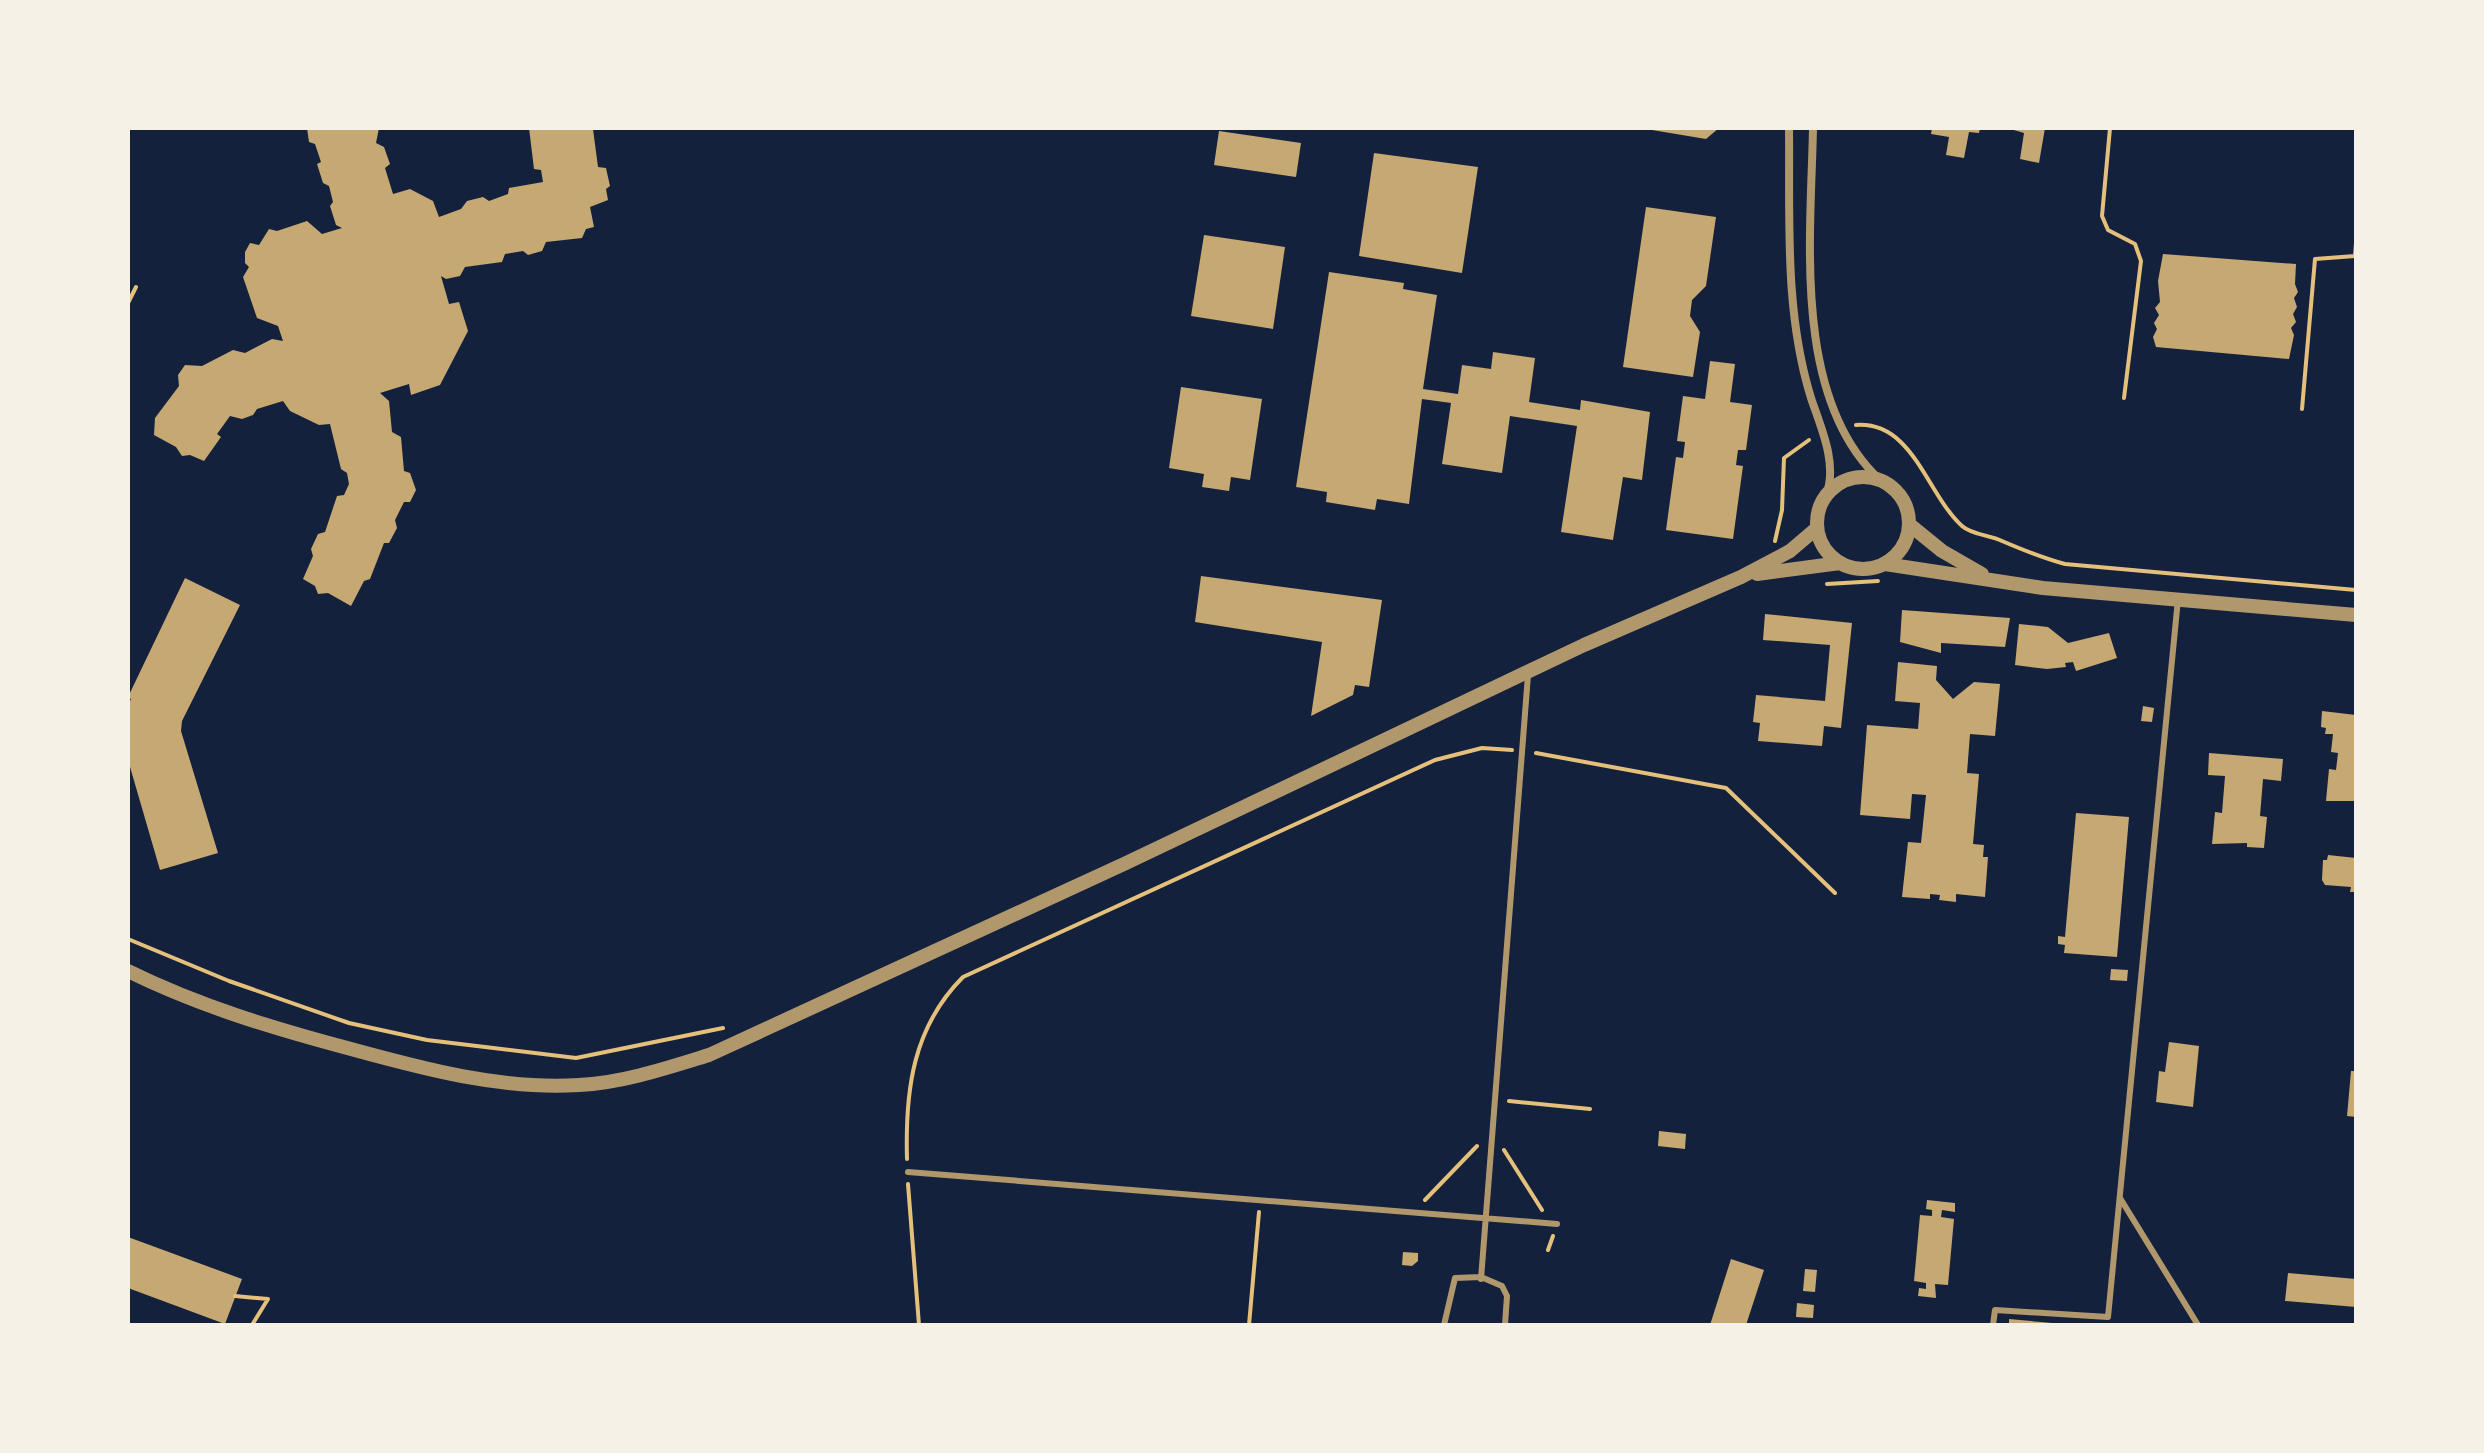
<svg xmlns="http://www.w3.org/2000/svg" width="2484" height="1453" font-family="'Libre Baskerville',serif">
<rect width="100%" height="100%" fill="#14213d"/>
<path fill="#c6a872" d="M307,128H379L376,143L384,147L390,164L385,168L393,194L410,189L433,201L439,217L461,209L467,201L483,197L489,201L508,194L509,188L543,182L541,170L534,169L529,128L593,129L598,167L606,168L610,186L606,189L608,200L590,207L594,227L586,229L582,238L546,242L542,251L528,255L523,251L505,254L502,262L465,267L460,276L446,279L441,276L449,304L459,302L468,331L440,385L411,395L409,384L380,393L389,401L392,432L401,437L404,471L410,473L416,490L410,502H404L395,520L397,528L389,543H384L370,579L364,581L351,606L328,593L318,594L315,586L303,579L313,556L311,549L318,534L325,532L337,496L344,495L349,484L347,473L341,469L330,424L319,425L290,411L283,401L257,409L253,415L242,419L230,416L217,434L221,437L204,461L190,455L182,456L176,447L154,435L155,418L179,386L178,375L185,365L202,366L233,350L245,353L272,339L283,341L278,326L257,318L243,277L249,267L245,263V252L250,243L259,245L269,229L277,231L307,221L322,234L342,228L336,225L330,206L333,202L329,186L323,183L317,164L321,162L315,144L309,142Z
M1640,128H1719L1706,139Z
M1932,128H1980L1979,133L1969,132L1964,158L1946,155L1949,137L1931,134Z
M2007,128H2045L2039,163L2020,159L2024,133Z
M1219,131L1301,143L1296,177L1214,165Z
M1374,153L1478,167L1462,273L1359,256Z
M1646,207L1716,217L1706,286L1692,300L1690,316L1700,332L1693,377L1623,367Z
M1204,235L1285,247L1273,329L1191,316Z
M2163,254L2296,264L2295,284L2298,292L2294,298L2297,307L2293,314L2296,322L2291,328L2294,335L2289,359L2156,347L2153,337L2157,329L2154,323L2159,315L2155,308L2160,302L2158,281Z
M1329,272L1404,283L1403,289L1437,295L1423,389L1458,394L1462,365L1491,369L1493,352L1535,358L1529,402L1580,410L1581,400L1650,412L1642,480L1623,477L1613,540L1561,532L1577,426L1510,416L1502,473L1442,464L1451,403L1422,399L1409,504L1377,499L1375,510L1326,502L1327,492L1296,487Z
M1710,361L1735,364L1730,402L1752,405L1746,450H1738L1736,465L1743,466L1733,539L1666,530L1676,457L1683,458L1685,442L1677,441L1683,396L1705,399Z
M1181,387L1262,399L1250,480L1231,477L1229,491L1202,487L1204,474L1169,468Z
M1201,576L1382,600L1369,687L1355,685L1353,695L1311,716L1322,642L1195,622Z
M185,578L240,605L182,721L181,731L218,853L160,870L128,760V705L131,699L128,697Z
M1902,610L2010,618L2005,647L1941,643V653L1900,642Z
M1765,614L1852,623L1841,728L1824,726L1822,746L1758,741L1760,723L1753,722L1756,695L1825,701L1830,645L1763,640Z
M2019,624L2048,627L2068,643L2109,633L2117,658L2076,671L2073,662L2065,663L2066,667L2047,669L2015,665Z
M1898,662L1937,666L1936,680L1953,699L1974,682L2000,684L1995,736L1970,734L1967,773L1979,774L1973,844L1984,845L1983,857H1988L1985,897L1956,894V902L1939,900L1940,895L1930,894V899L1902,897L1908,842L1921,843L1926,795L1912,794L1910,819L1860,815L1867,725L1918,729L1920,703L1895,701Z
M2143,706L2154,708L2152,722L2141,721Z
M2322,711L2356,715V801H2326L2329,769L2336,770L2338,753L2331,752L2333,734H2325L2326,728L2321,727Z
M2209,753L2283,759L2281,781L2263,779L2260,816L2267,817L2264,848L2247,847V843L2212,844L2215,812L2222,813L2225,776L2208,775Z
M2076,813L2129,817L2117,957L2064,953L2065,945L2058,944V936L2065,937Z
M2328,855L2356,858V892H2350L2351,887L2325,885L2322,880L2323,860H2327Z
M2111,969L2128,970L2127,981L2110,980Z
M2169,1042L2199,1046L2193,1107L2156,1102L2159,1071L2165,1072Z
M2351,1071H2356V1117L2347,1116Z
M1659,1131L1686,1134L1685,1149L1658,1146Z
M1927,1200L1955,1203V1212L1942,1210L1941,1217L1954,1219L1948,1285L1935,1284L1936,1298L1918,1296L1919,1288L1926,1289V1283L1914,1281L1920,1215L1932,1216V1210L1926,1209Z
M128,1237L242,1279L225,1324L128,1288Z
M1403,1252L1418,1253V1261L1412,1266L1402,1265Z
M1731,1259L1764,1270L1746,1325H1710Z
M1805,1269L1817,1270L1815,1292L1803,1291Z
M2288,1273L2356,1279V1307L2285,1301Z
M1797,1303L1814,1305L1813,1318L1796,1317Z
M2009,1319L2052,1323V1325H2009Z"/>
<g fill="none" stroke-linecap="round" stroke-linejoin="round">
<path stroke="#e5c07b" stroke-width="4" d="M2110,128L2102,216L2108,230L2135,244L2141,261L2124,398
M128,303L136,287
M2302,409L2315,259L2355,256L2356,243
M1856,425C1913,421 1926,493 1962,526C1972,535 1990,535 2002,541C2023,550 2042,558 2065,564L2356,590
M1775,541L1782,510L1784,458L1809,440
M1827,584L1878,581
M1536,753L1726,788L1835,893
M128,939L229,981L349,1023L427,1040L576,1058L723,1028
M1509,1101L1590,1109
M1504,1150L1542,1210
M907,1159C905,1090 913,1027 963,977L1435,760L1482,748L1512,750
M908,1184L919,1325
M1425,1200L1477,1146
M1548,1250L1553,1236
M235,1296L268,1299L252,1325
M146,1325H151
M1249,1325L1259,1212"/>
<path stroke="#b1986c" stroke-width="6" d="M908,1172L1557,1224
M2120,1198L2198,1325
M1481,1279L1528,675
M1444,1325L1455,1278L1481,1277L1502,1286L1507,1296L1505,1325
M1993,1325L1995,1310L2108,1317L2178,599"/>
<path stroke="#b1986c" stroke-width="8" d="M1789,128C1790,218 1784,311 1811,398C1821,428 1837,462 1827,493
M1813,128C1811,236 1792,397 1879,479"/>
<path stroke="#b1986c" stroke-width="14" d="M1817 523a46 46 0 1 1 92 0a46 46 0 1 1-92 0Z
M1910,525L1942,551L1982,574
M1885,564L2043,588L2356,615
M1757,574L1840,563
M128,971C199,1006 275,1029 351,1049C424,1069 502,1090 579,1085C622,1083 667,1068 709,1055L1124,864L1584,645L1741,577L1790,551L1817,528"/>
</g>
<rect width="2484" height="1453" fill="none" stroke="#f6f1e7" stroke-width="260"/>
</svg>
